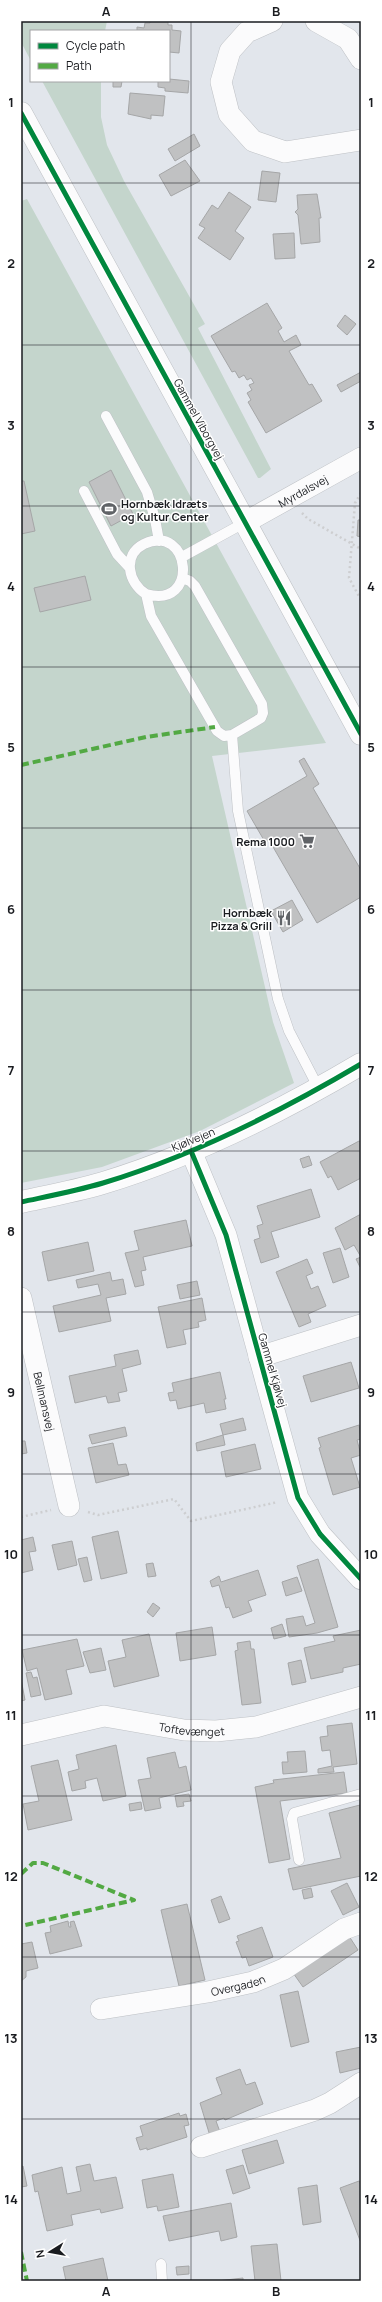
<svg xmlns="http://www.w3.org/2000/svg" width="382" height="2302" font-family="Manrope,sans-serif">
<rect width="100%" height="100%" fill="#e2e6ec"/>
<path fill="#c4d5cc" d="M21,21H107L105,31H31V61L21,42Z
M42,81H101V117L107,145L124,181L205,324L198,328L271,469L260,478H258Z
M27,199L326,743L212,756L273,1022L294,1083L200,1131L102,1167L21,1183V201Z"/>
<path fill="#c0c1c2" stroke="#a5a6a7" d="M150,21H168V25H172V30L181,31L179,53L169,52V31H137V27L144,28L145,23H150Z
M169,79L189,81L188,93L165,91V88L158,87V81H169Z
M113,81H122L121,87H113Z
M130,93L165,96L163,116L151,115V119L128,114Z
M194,134L200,146L175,161L168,149Z
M185,160L200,181L171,196L159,175Z
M262,171L280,173L276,202L258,200Z
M229,192L251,207L235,231L244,238L230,260L198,238L205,228L199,225L212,205L218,209Z
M317,194L321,218H319L320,242L301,244L298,215L295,212L298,209L297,195Z
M294,233L295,258L275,259L273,234Z
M267,303L282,328L278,331L284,342L296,335L301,345L289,351L309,385L312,384L322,401L266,433L248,402L251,400L247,393L252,390L249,385L254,383L251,378L247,380L244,375L239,378L235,371L232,372L211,336Z
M345,315L356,324L347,335L337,326Z
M361,372V381L341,392L337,385Z
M111,470L133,514L111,526L89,482Z
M21,481H24L35,531L21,534Z
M358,520H361V537L357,536Z
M85,576L91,600L40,612L34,588Z
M304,758L319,784L313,788L361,870V897L317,923L269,840L265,842L247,811L307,776L299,761Z
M292,900L303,920L283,932L271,911Z
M359,1141L361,1142V1178L338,1190L331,1176L328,1178L320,1162Z
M309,1156L312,1165L303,1168L300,1159Z
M311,1189L320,1217L271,1232L279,1257L261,1263L254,1240L260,1238L257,1226L263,1224L257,1206Z
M361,1214V1267H360L356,1259L361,1257L354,1245L345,1250L335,1228Z
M186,1220L192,1246L143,1257L146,1270L141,1271L144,1285L135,1287L125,1253L139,1250L134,1231Z
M88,1242L94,1271L48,1281L42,1252Z
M340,1248L349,1277L333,1283L323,1253Z
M307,1259L313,1273L306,1276L311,1289L318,1286L326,1306L308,1314L311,1322L299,1327L276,1272Z
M110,1272L112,1281L123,1279L126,1294L106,1298L111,1321L59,1332L53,1306L101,1295L98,1284L78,1288L76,1280Z
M197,1281L200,1295L180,1299L177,1285Z
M202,1298L206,1320L198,1322L199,1327L183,1330L186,1344L167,1348L158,1307Z
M138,1350L141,1364L122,1369L127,1391L118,1393L120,1401L108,1403L106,1396L75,1403L69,1376L116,1366L114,1355Z
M351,1362L359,1388L311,1402L303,1376Z
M220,1372L226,1399H224L226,1409L206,1413L204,1403L178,1409L176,1400L170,1401L168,1393L174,1392L172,1383Z
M243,1418L246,1430L223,1435L220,1424Z
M359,1425L361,1439L357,1440L361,1455L351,1458L360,1487L333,1495L319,1448L321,1447L318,1438Z
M125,1427L127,1436L92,1444L89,1435Z
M223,1435L225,1445L197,1451L196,1443Z
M21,1441H25L27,1453L21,1454Z
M113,1443L118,1465L126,1464L129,1475L96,1483L88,1448Z
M255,1444L261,1469L226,1477L221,1452Z
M118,1531L127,1573L101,1579L92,1537Z
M33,1537L36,1551L29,1552L33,1570L21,1573V1540Z
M72,1541L77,1565L58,1570L52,1545Z
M87,1557L92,1580L84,1582L78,1559Z
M318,1559L338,1627L317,1633L289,1637L286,1619L303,1616L306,1626L315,1623L297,1566Z
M153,1563L156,1576L148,1577L146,1564Z
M258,1570L266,1595L248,1601L252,1611L233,1618L229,1607L226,1608L219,1585L212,1587L210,1581L219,1576L221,1582Z
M297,1577L302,1591L286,1596L282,1582Z
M153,1603L160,1608L153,1617L147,1612Z
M282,1624L286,1636L274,1639L271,1628Z
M212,1627L216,1655L180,1661L176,1633Z
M361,1630V1664L343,1668V1672L311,1679L304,1648L335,1641L333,1636Z
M149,1634L159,1676L114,1687L108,1661L126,1657L122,1640Z
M77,1639L84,1666L66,1670L72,1694L45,1700L37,1668L27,1671L22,1650Z
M250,1641L251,1649H254L261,1703L242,1705L235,1651L238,1650L237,1643Z
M101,1648L106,1670L90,1673L83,1652Z
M301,1660L306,1682L292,1685L288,1663Z
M31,1672L33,1678L37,1677L41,1695L31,1697L26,1673Z
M21,1679L25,1700L21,1701Z
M352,1723L357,1764L333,1767L334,1772L318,1773V1769L332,1766L330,1750L322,1751L320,1737L328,1736L327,1726Z
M116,1745L126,1796L103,1801L97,1778L85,1781L86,1788L72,1791L68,1772L79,1769L76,1755Z
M305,1751L307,1772L283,1774L282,1762H288L287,1752Z
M175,1752L179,1768L186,1766L191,1790L159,1798L161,1808L145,1811L138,1780L151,1778L147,1758Z
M58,1760L72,1820L28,1830L23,1804L39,1801L31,1766Z
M344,1772L347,1793L280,1801L290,1859L269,1863L255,1787L274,1783L273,1780Z
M189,1794L191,1801L183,1802L184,1806L177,1807L175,1796Z
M141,1802L142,1809L130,1811L129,1804Z
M360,1805L361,1876L293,1890L288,1869L341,1858L329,1813Z
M347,1883L359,1907L343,1915L331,1891Z
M311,1888L313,1897L304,1899L302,1890Z
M221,1896L230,1919L219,1923L211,1900Z
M187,1904L205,1980L179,1986L161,1910Z
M68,1921L69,1927H71L70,1922L74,1921L82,1946L50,1954L45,1933L51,1932L50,1926Z
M262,1927L273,1957L249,1966L246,1957L242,1958L236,1942L239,1941L237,1936Z
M347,1933L358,1950L303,1987L291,1970Z
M32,1942L38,1968L26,1971V1977L21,1981V1944Z
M298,1991L309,2042L291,2047L280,1995Z
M361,2047V2068L340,2073L336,2052Z
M240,2069L246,2085L255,2082L263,2104L225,2120L224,2118L216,2121L220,2132L210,2136L200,2103L222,2094L216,2078Z
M179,2113L180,2116L186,2114L189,2125L184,2126L187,2137L147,2150V2148L140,2150L136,2138L143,2136L140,2126Z
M277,2140L284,2163L249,2174L242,2150Z
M90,2164L94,2181L116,2177L123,2208L101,2213L100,2209L71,2215L73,2225L47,2231L38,2191L35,2192L32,2175L62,2167L67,2194L81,2191L76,2167Z
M243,2165L250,2188L233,2194L226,2170Z
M23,2166L27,2186L21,2187V2167Z
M173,2174L179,2207L158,2211L157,2206L147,2208L142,2180Z
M359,2181L361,2185V2243L340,2188Z
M317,2185L321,2222L303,2225L298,2188Z
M231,2203L237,2237L221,2241L219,2231L169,2241L163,2216Z
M277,2244L281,2281H255L251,2246Z
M103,2258L108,2281H66L63,2267Z
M189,2266V2274L177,2275L176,2267Z
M243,2278V2281H217Z"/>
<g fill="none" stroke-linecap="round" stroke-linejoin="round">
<g stroke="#bec1c5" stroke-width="11">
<path id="service" d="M106,416L147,492L155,519L159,541
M84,491L117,554L129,567
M182,557L244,523
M146,594C200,610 191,522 144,544C122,555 128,583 146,594L151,616L217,731L224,736L232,735L261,718L263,713L262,704L195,586L190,581L182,578
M232,735L238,811L278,999L289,1031L319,1089
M299,1860L292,1819L294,1813L361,1794
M161,2264L162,2281"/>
</g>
<g stroke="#bec1c5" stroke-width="22">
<g id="minor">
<path d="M272,21L247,32L230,51L221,82L229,114L253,141L285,152L361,140"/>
<path d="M316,21L348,39L361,59"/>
<path id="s1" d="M244,523L361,458"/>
<path d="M191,1151L226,1235L298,1498L320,1534L361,1579"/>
<path id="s2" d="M21,1298L69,1506"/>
<path d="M259,1357L361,1325"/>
<path id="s3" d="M21,1735L104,1716L184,1730L216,1731L256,1727L361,1697"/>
<path id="s4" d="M101,2009L208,1992L253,1982L284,1969L344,1929L361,1923"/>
<path d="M201,2147L315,2110L330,2103L361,2083"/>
</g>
</g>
<g stroke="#bec1c5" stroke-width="23">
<path id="tertiary" d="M21,1202C49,1196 76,1191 103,1183C195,1155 280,1112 361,1064"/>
</g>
<g stroke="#bec1c5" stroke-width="23">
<path id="secondary" d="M21,113L361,734"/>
</g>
<path stroke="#cdced0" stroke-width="2.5" stroke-dasharray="2 3" stroke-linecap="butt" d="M361,493L355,503L349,578L361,600
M302,513L308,519L361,549
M88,1512L98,1515L174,1499L191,1521L278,1502
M21,1517L51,1510"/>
<use href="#service" stroke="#fbfbfc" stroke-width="10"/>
<use href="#minor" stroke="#fbfbfc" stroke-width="21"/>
<use href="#tertiary" stroke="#fbfbfc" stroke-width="22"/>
<use href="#secondary" stroke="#fbfbfc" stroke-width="22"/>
<path stroke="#52a943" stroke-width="4" stroke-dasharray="8 4" stroke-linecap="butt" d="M21,765L146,737L215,727
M21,1874L33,1863H43L134,1900L21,1926
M21,2252L27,2281"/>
<g stroke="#fff" stroke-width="8">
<path id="cycleway" d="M21,113L361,734
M191,1151L226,1235L298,1498L320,1534L361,1579
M21,1202C49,1196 76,1191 103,1183C195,1155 280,1112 361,1064"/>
</g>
<use href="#cycleway" stroke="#00873e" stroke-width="5"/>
</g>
<path fill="none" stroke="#1a1c20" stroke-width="1" stroke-opacity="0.55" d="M191,21V2281M21,183H361M21,345H361M21,506H361M21,667H361M21,828H361M21,990H361M21,1151H361M21,1312H361M21,1474H361M21,1635H361M21,1796H361M21,1957H361M21,2119H361"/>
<defs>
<g id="stadium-bare" transform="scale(1.2)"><path d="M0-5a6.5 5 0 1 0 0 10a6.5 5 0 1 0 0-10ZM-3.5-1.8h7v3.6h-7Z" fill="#606367" stroke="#fff" stroke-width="2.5" paint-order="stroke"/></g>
<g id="supermarket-bare" transform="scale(1.2)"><path d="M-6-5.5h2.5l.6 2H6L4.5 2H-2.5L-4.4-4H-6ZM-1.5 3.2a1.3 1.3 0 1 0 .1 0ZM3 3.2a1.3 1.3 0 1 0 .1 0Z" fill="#606367" stroke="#fff" stroke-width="2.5" paint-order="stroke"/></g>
<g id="restaurant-bare" transform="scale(1.2)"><path d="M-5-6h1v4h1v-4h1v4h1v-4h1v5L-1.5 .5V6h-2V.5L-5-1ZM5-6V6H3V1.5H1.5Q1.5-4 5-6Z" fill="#606367" stroke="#fff" stroke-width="2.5" paint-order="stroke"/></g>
</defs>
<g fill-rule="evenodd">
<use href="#stadium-bare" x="109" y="509"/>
<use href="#supermarket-bare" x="307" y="841"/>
<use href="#restaurant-bare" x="284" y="918"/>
</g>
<g text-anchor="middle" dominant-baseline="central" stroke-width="3" stroke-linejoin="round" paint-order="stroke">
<g font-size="11" fill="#1a1c20" stroke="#fff">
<text transform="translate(199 419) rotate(61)">Gammel Viborgvej</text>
<text stroke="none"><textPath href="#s1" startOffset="67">Myrdalsvej</textPath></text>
<text transform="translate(193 1139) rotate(-22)">Kjølvejen</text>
<text transform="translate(273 1370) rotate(74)">Gammel Kjølvej</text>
<text stroke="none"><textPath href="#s2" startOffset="106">Bellmansvej</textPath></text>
<text stroke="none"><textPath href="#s3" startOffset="174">Toftevænget</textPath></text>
<text stroke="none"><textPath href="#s4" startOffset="139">Overgaden</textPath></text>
</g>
<g font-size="11" font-weight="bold" fill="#1a1c20" stroke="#fff" text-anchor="end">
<text x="121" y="503" text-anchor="start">Hornbæk Idræts<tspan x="121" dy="13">og Kultur Center</tspan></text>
<text x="295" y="841">Rema 1000</text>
<text x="272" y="912">Hornbæk<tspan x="272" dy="13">Pizza &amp; Grill</tspan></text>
</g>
</g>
<rect width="382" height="2302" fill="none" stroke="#ffffff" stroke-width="44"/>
<rect x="30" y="30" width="140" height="52" fill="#ffffff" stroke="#a3a4a6"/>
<rect x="38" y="43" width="20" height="6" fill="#00873e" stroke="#a3a4a6"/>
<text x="66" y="50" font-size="12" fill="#1a1c20">Cycle path</text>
<rect x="38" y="63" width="20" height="6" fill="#52a943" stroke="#a3a4a6"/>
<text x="66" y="70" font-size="12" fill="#1a1c20">Path</text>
<g transform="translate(50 2252) rotate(259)" stroke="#ffffff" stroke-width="3" paint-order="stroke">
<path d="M0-3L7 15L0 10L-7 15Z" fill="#1a1c20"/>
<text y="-6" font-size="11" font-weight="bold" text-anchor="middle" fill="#1a1c20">N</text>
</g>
<rect x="22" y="22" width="338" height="2258" fill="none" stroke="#1a1c20" stroke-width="1.5"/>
<g font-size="13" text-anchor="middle" font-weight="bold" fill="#1a1c20">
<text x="106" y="16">A</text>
<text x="276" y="16">B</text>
<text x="11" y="107">1</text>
<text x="371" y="107">1</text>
<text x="11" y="268">2</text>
<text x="371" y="268">2</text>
<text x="11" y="430">3</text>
<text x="371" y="430">3</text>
<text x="11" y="591">4</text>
<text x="371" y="591">4</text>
<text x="11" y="752">5</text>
<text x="371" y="752">5</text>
<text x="11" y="914">6</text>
<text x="371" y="914">6</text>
<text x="11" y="1075">7</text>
<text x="371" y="1075">7</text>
<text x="11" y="1236">8</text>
<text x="371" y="1236">8</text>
<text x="11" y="1397">9</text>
<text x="371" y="1397">9</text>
<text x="11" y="1559">10</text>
<text x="371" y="1559">10</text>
<text x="11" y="1720">11</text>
<text x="371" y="1720">11</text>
<text x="11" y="1881">12</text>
<text x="371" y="1881">12</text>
<text x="11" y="2043">13</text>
<text x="371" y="2043">13</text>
<text x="11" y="2204">14</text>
<text x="371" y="2204">14</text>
<text x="106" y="2296">A</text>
<text x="276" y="2296">B</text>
</g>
</svg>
